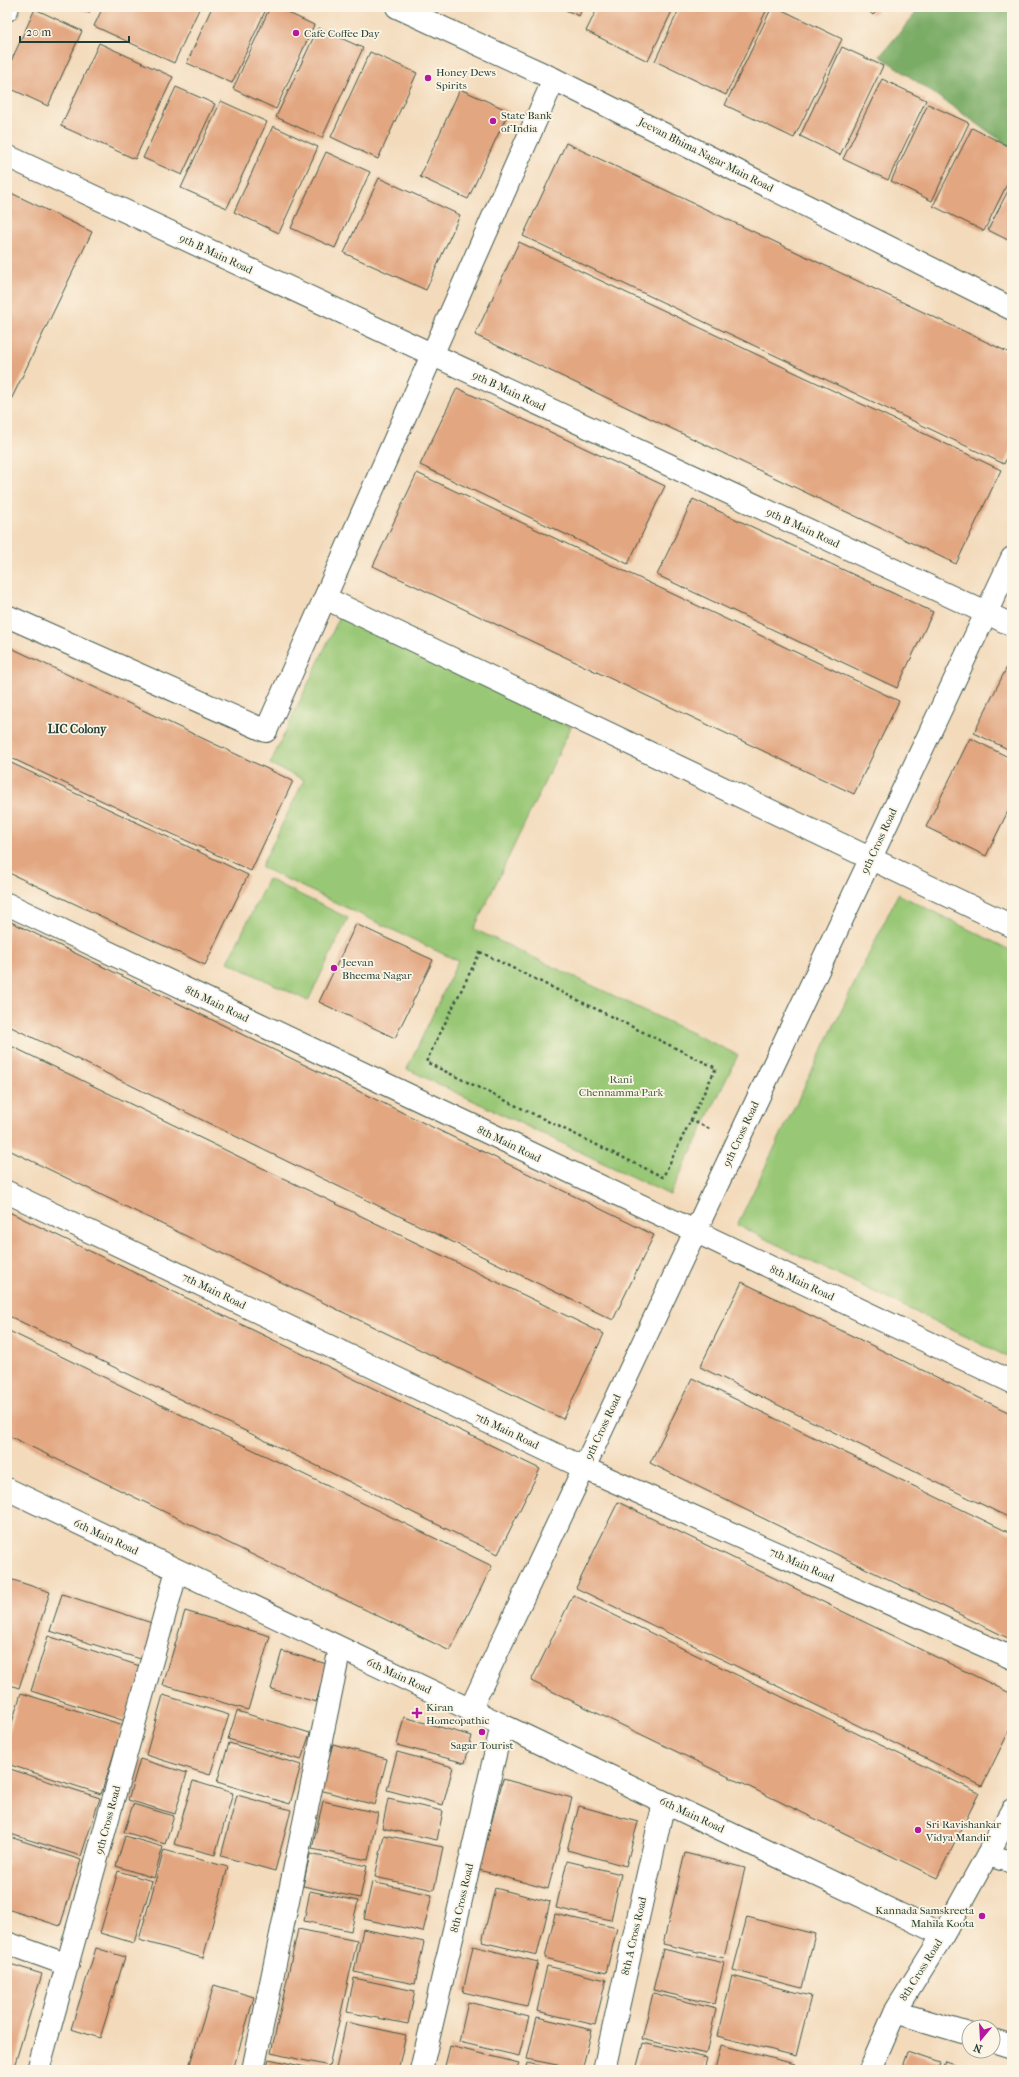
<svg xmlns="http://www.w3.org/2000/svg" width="1019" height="2077" font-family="'IM FELL French Canon',serif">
<rect width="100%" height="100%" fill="#fcf5e5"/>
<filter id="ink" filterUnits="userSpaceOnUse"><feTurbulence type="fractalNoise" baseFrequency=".025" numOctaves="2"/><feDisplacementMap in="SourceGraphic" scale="8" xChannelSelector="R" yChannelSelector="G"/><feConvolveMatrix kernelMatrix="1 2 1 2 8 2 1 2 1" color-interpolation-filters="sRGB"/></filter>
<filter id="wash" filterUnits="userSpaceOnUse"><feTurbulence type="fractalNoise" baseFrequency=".012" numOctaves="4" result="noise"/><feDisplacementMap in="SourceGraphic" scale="16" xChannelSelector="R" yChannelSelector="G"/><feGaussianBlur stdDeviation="0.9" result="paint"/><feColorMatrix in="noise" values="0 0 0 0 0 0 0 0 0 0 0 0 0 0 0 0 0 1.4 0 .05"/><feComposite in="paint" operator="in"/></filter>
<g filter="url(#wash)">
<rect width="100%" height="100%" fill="#f3dabb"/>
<path fill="#98c775" stroke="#5c8254" d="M340,616L571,727L474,929L738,1055L670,1195L407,1069L458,961L261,867L304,780L270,764Z
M268,879L348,918L308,1001L228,962Z
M898,894L1012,951V1359L737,1225Z"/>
<path fill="#7aac66" stroke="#4c744d" d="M921,7H1012V148L880,56Z"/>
<g id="blocks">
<path fill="#e2a680" d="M76,7H91L89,13Z
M103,7H200L174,63L94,26Z
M212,7H267L232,83L187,63Z
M270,7H276L314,25L276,109L233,89Z
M559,7H583L579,16Z
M598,7H674L648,61L586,31Z
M680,7H768L726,95L655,61Z
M772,7H776L842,39L794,138L725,105Z
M864,7H880L873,15Z
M35,9L82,31L48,106L7,87V70Z
M318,28L363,48L322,138L276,117Z
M99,43L173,77L135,159L61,126Z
M842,47L883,66L840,155L800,136Z
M370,52L417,73L378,159L331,137Z
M882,79L926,100L888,180L843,159Z
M176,87L215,104L182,175L143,158Z
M460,89L509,111L468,199L420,177Z
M221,101L267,122L227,208L181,188Z
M928,104L969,123L932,201L891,181Z
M273,126L318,147L279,233L234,212Z
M972,128L1012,148V174L984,231L933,206Z
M566,143L1012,354V447L1004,464L523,236Z
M326,152L370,172L335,248L291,228Z
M379,178L460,215L426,290L344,253Z
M1012,183V242L988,230Z
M7,191L92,232L7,408Z
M519,242L1001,470L956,564L475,335Z
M457,388L665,486L628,564L420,465Z
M417,473L899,701L854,794L373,566Z
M693,499L933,612L897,688L657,575Z
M7,646L293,781L251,871L7,756Z
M1012,657V751L974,733Z
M970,738L1012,759V803L986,856L926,827Z
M7,761L248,875L205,965L7,872Z
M7,920L654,1235L613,1320L7,1025Z
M356,924L433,960L395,1038L319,1002Z
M7,1044L604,1334L563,1419L7,1149Z
M7,1211L540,1469L498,1554L7,1315Z
M742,1282L1012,1414V1519L700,1367Z
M7,1330L492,1566L450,1651L7,1435Z
M692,1378L1012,1534V1640L650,1463Z
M618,1502L1012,1694V1725L982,1786L576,1588Z
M7,1578L50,1592L19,1688L7,1684Z
M62,1594L155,1624L144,1660L50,1631Z
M573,1595L979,1793L937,1878L531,1681Z
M185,1611L270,1636L248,1710L163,1685Z
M48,1636L143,1667L125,1721L31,1691Z
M282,1651L327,1664L316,1702L271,1689Z
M21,1693L123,1725L101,1794L7,1764V1739Z
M163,1695L229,1715L210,1775L146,1755Z
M237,1711L310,1733L301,1760L228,1739Z
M404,1717L472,1736L465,1763L397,1745Z
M229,1743L301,1765L290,1804L217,1782Z
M333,1744L387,1759L375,1805L320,1790Z
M397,1752L453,1767L443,1805L387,1790Z
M140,1759L187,1773L175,1814L128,1800Z
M7,1768L100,1798L81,1856L7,1833Z
M503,1779L572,1798L548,1889L479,1870Z
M193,1781L233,1793L215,1855L174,1844Z
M237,1795L291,1810L275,1871L221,1856Z
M388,1799L443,1811L437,1840L382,1828Z
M323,1801L378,1813L368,1860L312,1849Z
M133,1804L174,1816L165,1844L124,1832Z
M579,1806L638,1822L626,1866L567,1850Z
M384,1835L443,1847L434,1890L375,1877Z
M7,1836L81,1860L60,1926L7,1909Z
M125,1836L163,1847L154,1878L116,1866Z
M164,1850L228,1867L203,1958L139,1940Z
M685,1853L745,1868L724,1958L663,1944Z
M310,1854L367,1866L360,1898L303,1886Z
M567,1861L621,1874L611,1920L556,1908Z
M118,1871L152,1881L134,1943L100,1933Z
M372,1882L432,1895L423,1932L364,1919Z
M495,1888L550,1902L537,1955L482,1942Z
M310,1891L358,1901L351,1931L304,1921Z
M555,1914L617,1928L606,1973L545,1958Z
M747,1917L815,1934L802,1988L733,1970Z
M298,1929L357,1941L329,2066L271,2053Z
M363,1929L424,1942L415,1984L354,1972Z
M473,1946L538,1962L527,2007L463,1992Z
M96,1948L125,1957L100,2038L71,2029Z
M663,1949L724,1963L714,2004L653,1990Z
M7,1963L42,1974L13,2070H7Z
M547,1966L606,1980L595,2025L537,2011Z
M732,1976L811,1996L796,2056L717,2036Z
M354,1978L415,1991L408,2024L347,2012Z
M214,1985L254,1997L233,2070H188Z
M653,1993L716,2009L706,2054L642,2039Z
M468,2002L529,2017L519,2056L459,2042Z
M537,2017L592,2030L582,2070L527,2059Z
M346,2022L406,2035L398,2070L336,2069Z
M643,2043L707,2058L704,2070H636Z
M721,2045L795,2064L793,2070H715Z
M450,2046L519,2063L517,2070H444Z
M907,2052L940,2063L937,2070H901Z
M269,2059L315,2069V2070H266Z
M945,2061L971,2070H942Z
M527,2063L553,2069V2070H525Z"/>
</g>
</g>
<g filter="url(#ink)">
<use href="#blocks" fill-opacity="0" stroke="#3f5548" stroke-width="1"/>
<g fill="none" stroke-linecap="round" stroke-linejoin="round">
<g stroke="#3f5548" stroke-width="24">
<path id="minor" d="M7,10L8,7
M7,156L1012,625
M325,598L1012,926
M7,616L266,731L554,79
M7,904L1012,1382
M7,1192L584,1468L1012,1658
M7,1489L943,1935
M470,1710L1012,558
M987,1855L1012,1862
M7,1943L68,1965
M895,2012L969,2034
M993,2041L1012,2047
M38,2070L177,1570
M253,2070L340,1648
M421,2070L502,1725
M604,2070L664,1802
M870,2070L895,2012L943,1935L1012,1810"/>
</g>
<g stroke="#3f5548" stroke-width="24">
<path id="secondary" d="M397,7L554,79L1012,309"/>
</g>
<path stroke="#3f5548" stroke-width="2.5" stroke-dasharray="3 3" stroke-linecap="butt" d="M480,952L716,1068L663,1177L426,1062Z
M690,1120L710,1129"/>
<use href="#minor" stroke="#fff" stroke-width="22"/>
<use href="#secondary" stroke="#fff" stroke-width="22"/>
</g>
</g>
<g fill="#b5179e" stroke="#fcf5e5" stroke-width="1.5">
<circle cx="296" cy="33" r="4"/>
<circle cx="428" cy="78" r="4"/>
<circle cx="493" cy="121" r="4"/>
<circle cx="334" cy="968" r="4"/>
<path d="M415 1707h4v4h4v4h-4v4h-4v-4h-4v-4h4z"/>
<circle cx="482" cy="1732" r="4"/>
<circle cx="918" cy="1830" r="4"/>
<circle cx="982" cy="1916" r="4"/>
</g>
<g text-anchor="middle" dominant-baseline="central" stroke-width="3.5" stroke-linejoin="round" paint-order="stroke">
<g font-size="11" fill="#1f3d34" stroke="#fcf5e5" text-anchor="start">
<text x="304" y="33">Cafe Coffee Day</text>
<text x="436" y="72">Honey Dews<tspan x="436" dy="13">Spirits</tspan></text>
<text x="501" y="115">State Bank<tspan x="501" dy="13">of India</tspan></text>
<text x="342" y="962">Jeevan<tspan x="342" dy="13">Bheema Nagar</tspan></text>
<text x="426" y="1707">Kiran<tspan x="426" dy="13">Homeopathic</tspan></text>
<text x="482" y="1745" text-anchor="middle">Sagar Tourist</text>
<text x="926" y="1824">Sri Ravishankar<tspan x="926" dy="13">Vidya Mandir</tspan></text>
<text x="974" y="1910" text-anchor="end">Kannada Samskreeta<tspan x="974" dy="13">Mahila Koota</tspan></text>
</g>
<g font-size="11" fill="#1f3d34" stroke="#fcf5e5">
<text transform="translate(706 155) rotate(27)">Jeevan Bhima Nagar Main Road</text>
<text transform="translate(216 254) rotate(25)">9th B Main Road</text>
<text transform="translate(509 391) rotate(25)">9th B Main Road</text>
<text transform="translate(803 528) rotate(25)">9th B Main Road</text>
<text transform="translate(879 841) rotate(-65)">9th Cross Road</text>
<text transform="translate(217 1004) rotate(26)">8th Main Road</text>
<text transform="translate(741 1134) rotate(-65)">9th Cross Road</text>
<text transform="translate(509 1144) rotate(26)">8th Main Road</text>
<text transform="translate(802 1283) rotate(25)">8th Main Road</text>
<text transform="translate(214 1291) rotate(26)">7th Main Road</text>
<text transform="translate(603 1427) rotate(-65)">9th Cross Road</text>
<text transform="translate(507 1431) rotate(26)">7th Main Road</text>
<text transform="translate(106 1537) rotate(25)">6th Main Road</text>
<text transform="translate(802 1565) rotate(24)">7th Main Road</text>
<text transform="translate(399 1676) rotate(25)">6th Main Road</text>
<text transform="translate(692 1815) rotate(25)">6th Main Road</text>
<text transform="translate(108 1820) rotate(-75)">9th Cross Road</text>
<text transform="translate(462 1898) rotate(-77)">8th Cross Road</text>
<text transform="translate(634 1936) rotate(-77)">8th A Cross Road</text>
<text transform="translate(921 1970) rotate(-58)">8th Cross Road</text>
</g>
<g font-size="11" fill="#3d6044" stroke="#fcf5e5">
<text x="621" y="1079">Rani<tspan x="621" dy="13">Chennamma Park</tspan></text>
</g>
<g font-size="12" font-weight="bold" fill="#1f3d34" stroke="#fcf5e5">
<text x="77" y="729">LIC Colony</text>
</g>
</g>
<rect width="1019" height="2077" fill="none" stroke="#fcf5e5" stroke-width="24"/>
<g transform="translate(981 2039) rotate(198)"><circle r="19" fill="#fcf5e5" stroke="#a4ab9e"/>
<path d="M0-3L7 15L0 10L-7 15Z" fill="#b5179e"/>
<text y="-6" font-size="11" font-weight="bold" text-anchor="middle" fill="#1f3d34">N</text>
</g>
<path d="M20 36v6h109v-6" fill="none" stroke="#1f3d34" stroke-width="2"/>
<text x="26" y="36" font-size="12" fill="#1f3d34" stroke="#fcf5e5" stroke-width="3" paint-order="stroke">20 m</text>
</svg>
